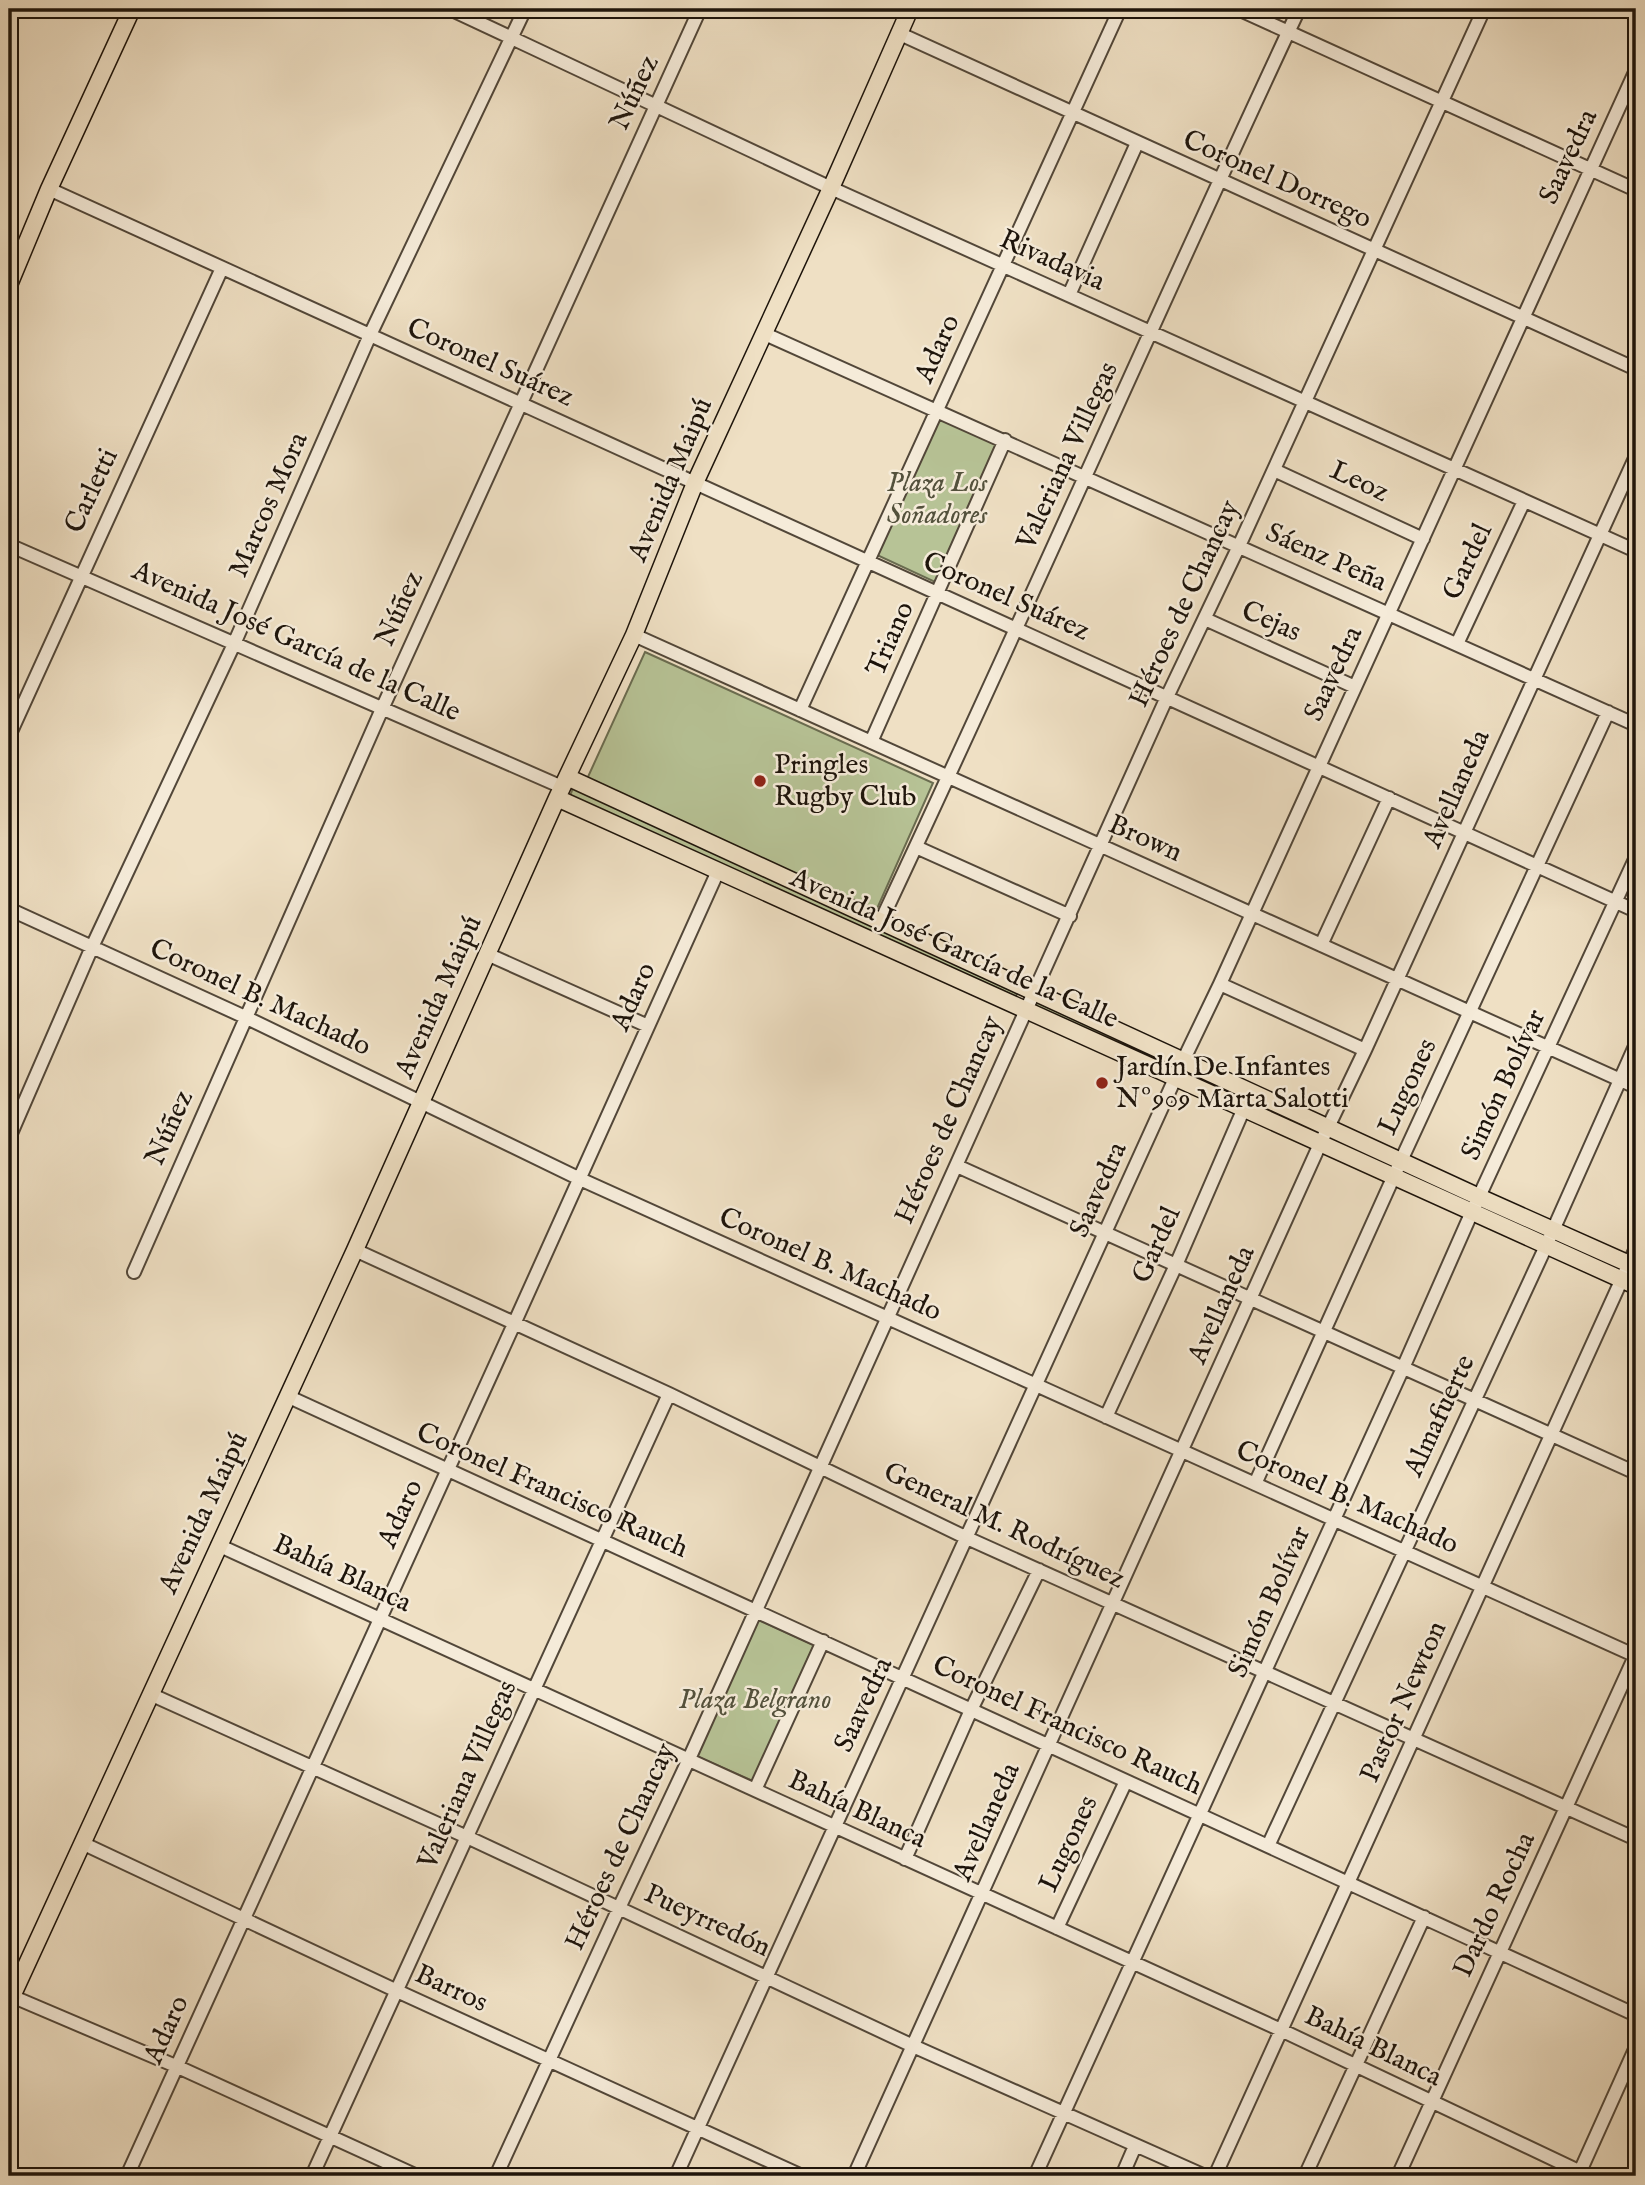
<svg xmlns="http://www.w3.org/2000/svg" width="1645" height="2185" font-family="'IM FELL English',serif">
<rect width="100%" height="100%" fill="#efe0c4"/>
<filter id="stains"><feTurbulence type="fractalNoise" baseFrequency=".00286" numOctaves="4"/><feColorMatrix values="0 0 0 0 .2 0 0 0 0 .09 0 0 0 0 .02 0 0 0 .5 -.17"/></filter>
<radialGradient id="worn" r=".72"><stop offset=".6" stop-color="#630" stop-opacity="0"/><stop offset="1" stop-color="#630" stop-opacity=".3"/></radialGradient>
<path fill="#b7c396" stroke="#6a6c50" stroke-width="2" d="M939,417L997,443L935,582L877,555Z
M645,652L933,783L876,911L587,779Z
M573,788L1018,992L1014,1000L570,796Z
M1037,1000L1167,1058L1163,1066L1033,1008Z
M757,1619L814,1645L753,1781L696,1756Z"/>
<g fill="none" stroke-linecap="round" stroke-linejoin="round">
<g stroke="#524739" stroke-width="16">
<path id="minor" d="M450,9L831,188L1636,551
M1238,9L1636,190
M898,33L1636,369
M49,189L1636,911
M1069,295L1137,143
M765,334L1636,725
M1274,470L1423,539
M9,545L562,787
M1205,619L1355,687
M634,635L1636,1087
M1457,644L1524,501
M800,710L1120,9
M9,736L222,268
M871,742L1005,440
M916,847L1070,916
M9,909L245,1017L580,1179L1636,1656
M880,923C1023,620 1157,312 1299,9
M1321,945L1389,798
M487,954L648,1026
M1220,984L1365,1050
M9,1138L92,947L234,644L370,335L525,9
M957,1166L1636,1473
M355,1250L669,1394L967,1538L1636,1839
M134,1272L382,709L700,9
M287,1396L1636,2015
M1106,1417L1176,1265L1251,1092
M1255,1484L1393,1178L1608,712
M218,1545L1281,2030L1589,2176
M150,1694L467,1837L913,2046L1205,2176
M755,1790L823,1641
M82,1843L397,1991L802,2176
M1268,1846L1546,1246L1636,1044
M905,1859L971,1710L1039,1570
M1057,1928L1126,1781
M9,1995L178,2067L417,2176
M9,2173L17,2176
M127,2176L514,1324L718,871
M312,2176L669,1394
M496,2176L619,1908L689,1759L1167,697L1239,546L1484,9
M676,2176L1183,1061L1220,984L1636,70
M854,2176L1320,1144L1365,1050L1636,456
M1035,2176L1403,1368L1471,1214L1636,857
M1122,2176L1135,2146
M1215,2176L1636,1248
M1305,2176L1424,1917
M1398,2176L1636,1654
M1578,2176L1636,2047"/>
</g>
<g stroke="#1d140b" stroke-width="19">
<path id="major" d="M9,285L49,189L132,9
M567,777L1479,1197L1636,1267
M557,798L1636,1286
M9,2003L355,1250L557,798L634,635L695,483L831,188L910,9"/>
</g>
<use href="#minor" stroke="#f5ebd9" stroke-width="12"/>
<use href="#major" stroke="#efe0c4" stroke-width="16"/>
</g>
<g fill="#8f2418" stroke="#f5ebd9" stroke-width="2.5">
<circle cx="760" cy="781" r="7"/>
<circle cx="1102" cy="1083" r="7"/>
</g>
<g text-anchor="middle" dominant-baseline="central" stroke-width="5" stroke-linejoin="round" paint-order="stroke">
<g font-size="28" fill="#1d140b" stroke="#f5ebd9">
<text transform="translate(635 93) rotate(-65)">Núñez</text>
<text transform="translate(1569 157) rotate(-65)">Saavedra</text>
<text transform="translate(1277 180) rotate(24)">Coronel Dorrego</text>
<text transform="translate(1052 261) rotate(24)">Rivadavia</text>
<text transform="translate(938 349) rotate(-66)">Adaro</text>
<text transform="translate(490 363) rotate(24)">Coronel Suárez</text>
<text transform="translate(1068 456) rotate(-65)">Valeriana Villegas</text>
<text transform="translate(671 480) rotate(-67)">Avenida Maipú</text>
<text transform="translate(1359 482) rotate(25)">Leoz</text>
<text transform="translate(92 491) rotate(-65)">Carletti</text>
<text transform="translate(269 505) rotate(-66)">Marcos Mora</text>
<text transform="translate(1326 558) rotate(24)">Sáenz Peña</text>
<text transform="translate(1468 562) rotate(-65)">Gardel</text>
<text transform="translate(1006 597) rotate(24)">Coronel Suárez</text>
<text transform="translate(1185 604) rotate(-65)">Héroes de Chancay</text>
<text transform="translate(400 609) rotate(-66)">Núñez</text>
<text transform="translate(1271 622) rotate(24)">Cejas</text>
<text transform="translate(891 639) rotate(-66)">Triano</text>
<text transform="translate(296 642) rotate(24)">Avenida José García de la Calle</text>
<text transform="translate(1334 674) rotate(-65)">Saavedra</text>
<text transform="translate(1457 789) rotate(-66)">Avellaneda</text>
<text transform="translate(1145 839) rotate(24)">Brown</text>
<text transform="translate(954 949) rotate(24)">Avenida José García de la Calle</text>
<text transform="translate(439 997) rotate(-66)">Avenida Maipú</text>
<text transform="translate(634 997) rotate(-66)">Adaro</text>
<text transform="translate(260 998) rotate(25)">Coronel B. Machado</text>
<text transform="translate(1504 1085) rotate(-65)">Simón Bolívar</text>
<text transform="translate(1408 1087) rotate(-65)">Lugones</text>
<text transform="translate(949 1120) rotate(-66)">Héroes de Chancay</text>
<text transform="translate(170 1128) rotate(-66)">Núñez</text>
<text transform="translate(1099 1190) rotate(-66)">Saavedra</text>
<text transform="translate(1157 1245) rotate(-66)">Gardel</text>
<text transform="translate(830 1265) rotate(24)">Coronel B. Machado</text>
<text transform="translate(1222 1305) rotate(-66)">Avellaneda</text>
<text transform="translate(1440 1416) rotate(-65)">Almafuerte</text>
<text transform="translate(552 1491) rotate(24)">Coronel Francisco Rauch</text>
<text transform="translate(1347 1498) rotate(24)">Coronel B. Machado</text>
<text transform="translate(204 1513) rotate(-65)">Avenida Maipú</text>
<text transform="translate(401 1514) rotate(-66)">Adaro</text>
<text transform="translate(1004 1526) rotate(25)">General M. Rodríguez</text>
<text transform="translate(342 1574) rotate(25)">Bahía Blanca</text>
<text transform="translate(1270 1602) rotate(-66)">Simón Bolívar</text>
<text transform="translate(1404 1702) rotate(-66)">Pastor Newton</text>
<text transform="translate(864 1705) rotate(-65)">Saavedra</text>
<text transform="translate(1067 1726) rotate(25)">Coronel Francisco Rauch</text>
<text transform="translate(468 1775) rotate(-66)">Valeriana Villegas</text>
<text transform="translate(857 1810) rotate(25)">Bahía Blanca</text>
<text transform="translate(987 1822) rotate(-66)">Avellaneda</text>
<text transform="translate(1069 1844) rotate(-65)">Lugones</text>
<text transform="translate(621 1847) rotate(-65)">Héroes de Chancay</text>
<text transform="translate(1495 1905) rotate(-65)">Dardo Rocha</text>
<text transform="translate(707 1921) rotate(25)">Pueyrredón</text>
<text transform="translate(451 1989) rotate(25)">Barros</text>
<text transform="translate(167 2030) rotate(-66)">Adaro</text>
<text transform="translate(1373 2047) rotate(26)">Bahía Blanca</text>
</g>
<g font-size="28" font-style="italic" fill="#53513c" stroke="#f5ebd9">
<text x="937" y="483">Plaza Los<tspan x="937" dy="32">Soñadores</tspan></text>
<text x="755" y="1700">Plaza Belgrano</text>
</g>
<g font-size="28" fill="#1d140b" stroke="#f5ebd9" text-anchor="start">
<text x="774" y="765">Pringles<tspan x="774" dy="32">Rugby Club</tspan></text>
<text x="1116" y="1067">Jardín De Infantes<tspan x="1116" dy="32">Nº909 Marta Salotti</tspan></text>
</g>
</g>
<rect width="1645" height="2185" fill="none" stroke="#efe0c4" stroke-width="35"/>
<rect x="10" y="10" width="1624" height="2164" fill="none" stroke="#1d140b" stroke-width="3.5"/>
<rect x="18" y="18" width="1610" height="2150" fill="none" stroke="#1d140b" stroke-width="2"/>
<rect width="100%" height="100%" filter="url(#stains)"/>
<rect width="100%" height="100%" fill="url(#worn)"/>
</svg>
